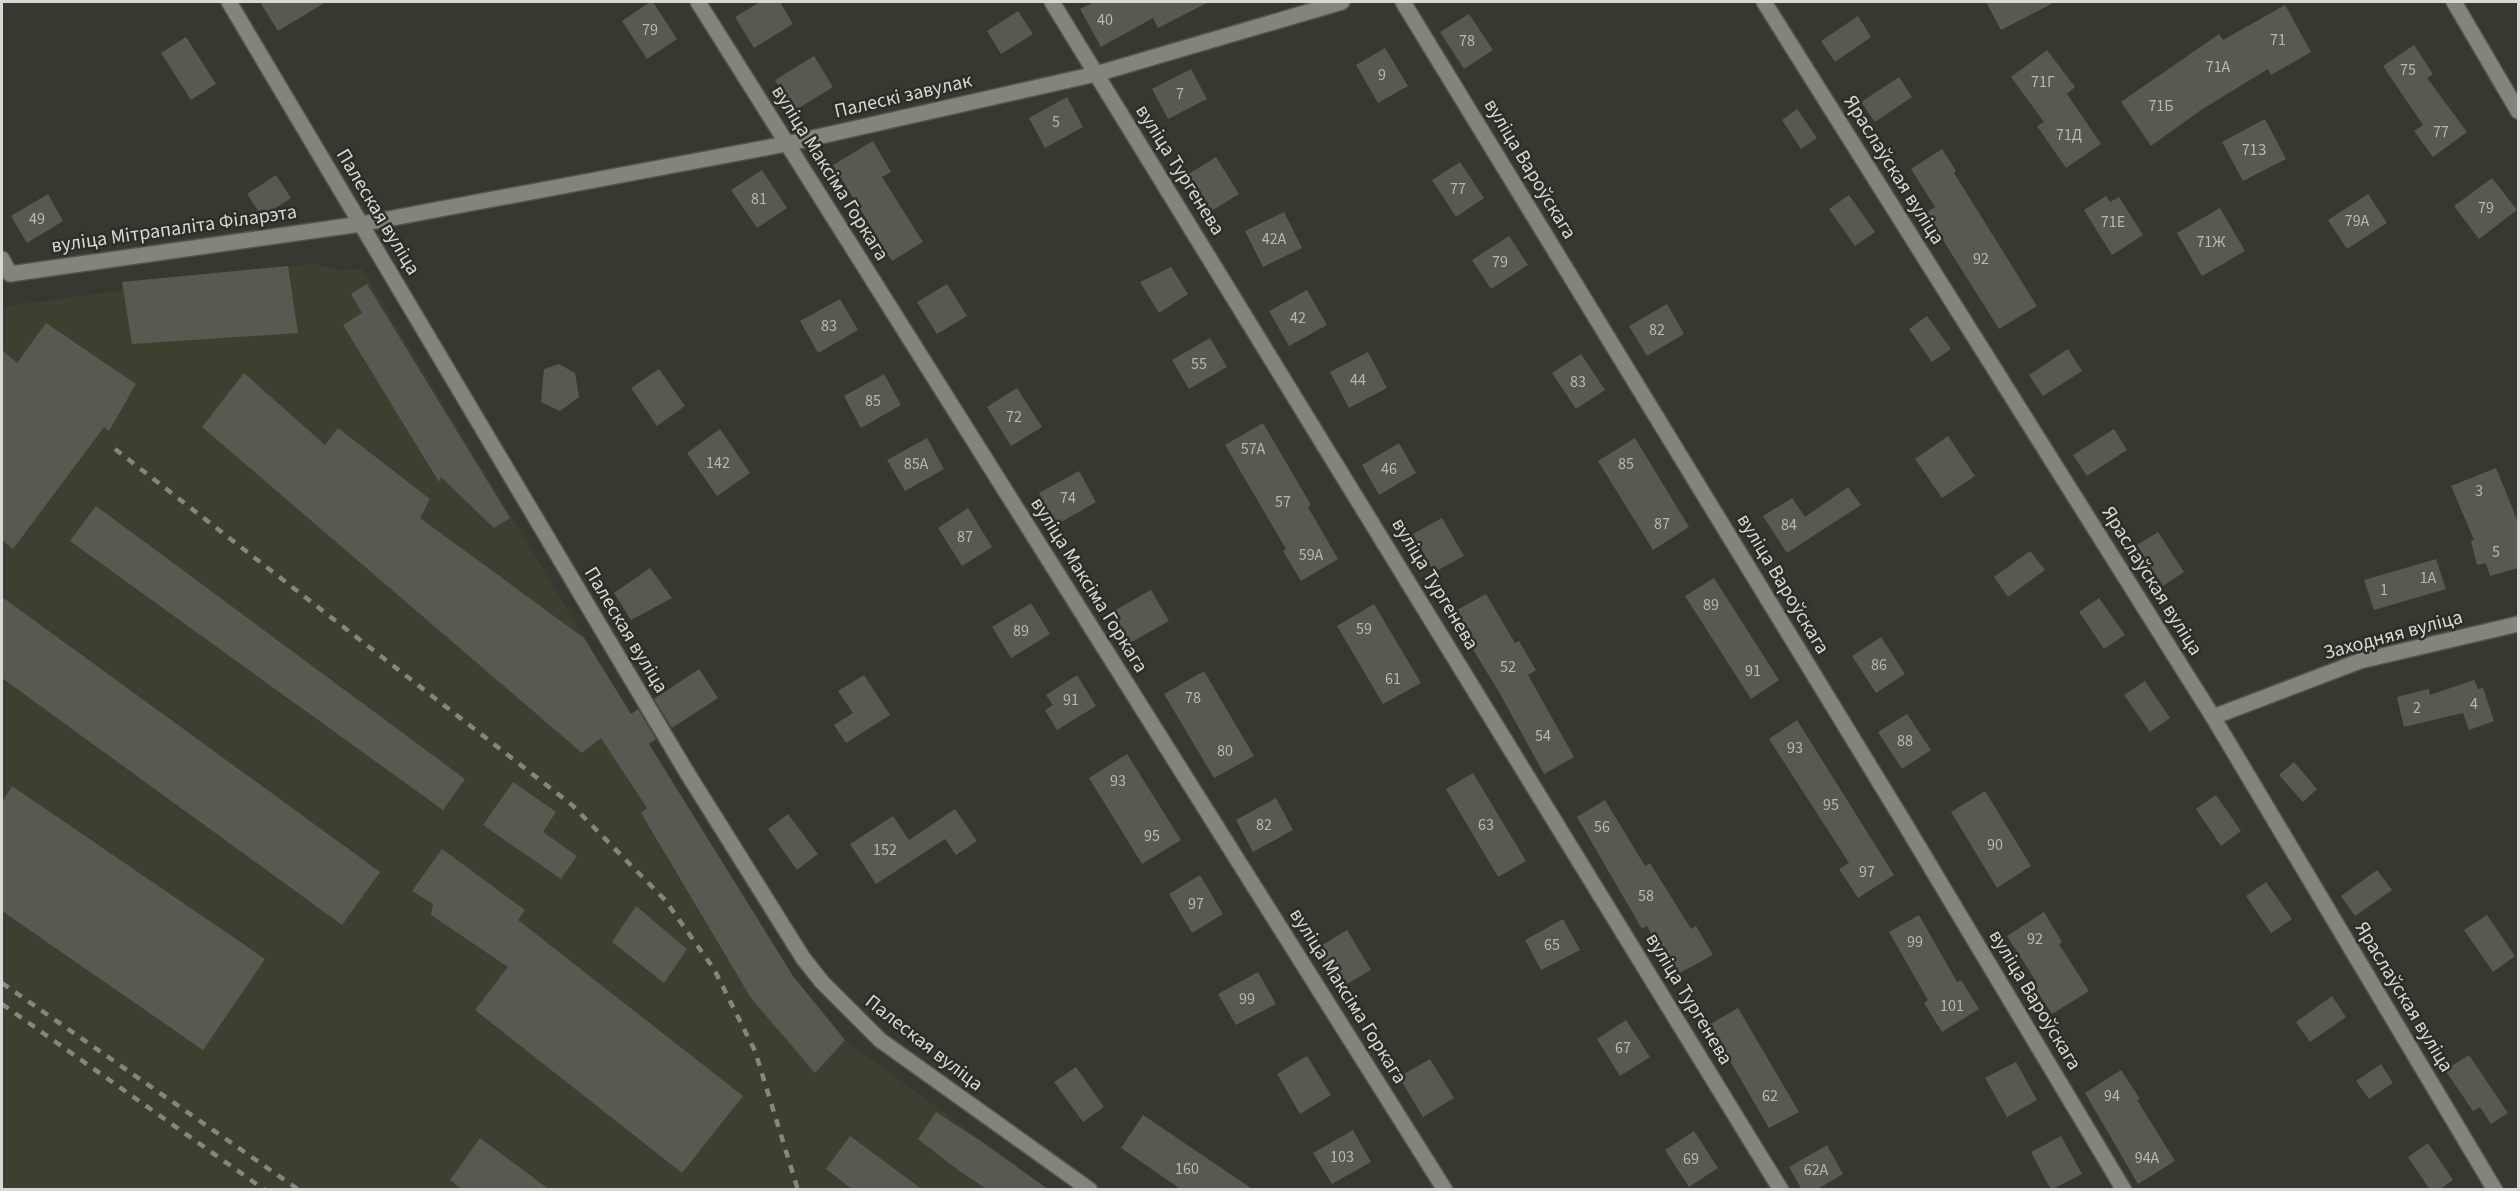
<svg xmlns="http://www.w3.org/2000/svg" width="2520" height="1191" font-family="'Source Sans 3',sans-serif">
<rect width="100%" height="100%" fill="#383831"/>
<path fill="#3e3f31" d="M315,264L336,270L362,269L632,717L793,976L845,1040L1049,1189H2V307L123,290L122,282Z"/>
<path fill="#585951" d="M260,2H326L278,31Z
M650,2H653L677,39L647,59L622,21Z
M760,2H780L793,24L754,48L735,17Z
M1094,2H1209L1158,28L1153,18L1101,47L1080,9Z
M1986,2H2055L2001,30Z
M2285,5L2311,52L2271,75L2268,69L2201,110L2151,146L2121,102L2219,34L2223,40Z
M1018,11L1033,34L1001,54L987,31Z
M1469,14L1493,50L1464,69L1440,32Z
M1858,16L1871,37L1835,62L1821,41Z
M186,37L216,84L191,100L161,53Z
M2414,45L2433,74L2427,78L2467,132L2433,157L2414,131L2423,125L2383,66Z
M1385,48L1408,86L1378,103L1356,65Z
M2047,50L2075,87L2067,94L2101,144L2066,168L2037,126L2044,122L2011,77Z
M814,56L833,87L794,111L775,80Z
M1191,69L1207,99L1168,119L1152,89Z
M1899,77L1912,97L1875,122L1861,102Z
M1067,97L1083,127L1045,148L1029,118Z
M1797,109L1817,138L1801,149L1782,120Z
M2265,119L2286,159L2243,181L2222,142Z
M873,141L891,172L882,177L923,242L892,261L833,165Z
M1942,149L1956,171L1954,173L2037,306L1999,329L1926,213L1935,207L1911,169Z
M1216,157L1239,194L1210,212L1187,175Z
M1460,162L1484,198L1456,217L1432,180Z
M762,170L787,208L757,228L731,190Z
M276,175L291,198L262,217L247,194Z
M2492,178L2517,210L2479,239L2454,206Z
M48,194L63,221L27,243L11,216Z
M2368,194L2387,223L2347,249L2328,220Z
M1849,195L1875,232L1855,246L1829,209Z
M2106,196L2110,202L2119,197L2143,235L2112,255L2084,210Z
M2220,208L2245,251L2202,276L2177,233Z
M1284,212L1302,248L1263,267L1245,231Z
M1509,236L1528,265L1491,289L1472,260Z
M288,266L298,333L132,344L122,282Z
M1171,267L1188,294L1159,313L1140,282Z
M367,284L510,518L494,528L441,477L439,482L343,325L362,313L351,294Z
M947,284L967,316L937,334L917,302Z
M1307,290L1327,325L1289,346L1269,311Z
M840,299L858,330L818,353L800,321Z
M1667,304L1684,334L1647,356L1629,326Z
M1927,316L1951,349L1932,362L1909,329Z
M46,323L136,384L109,431L104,427L13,549L2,540V350L17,363Z
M1210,338L1227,367L1189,389L1172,360Z
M2068,349L2082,371L2043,396L2029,375Z
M1368,352L1387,388L1349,408L1330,372Z
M1581,354L1605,390L1576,409L1552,373Z
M559,364L575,373L579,397L560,411L541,402L544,369Z
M659,369L685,406L657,426L631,388Z
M244,373L325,445L338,428L430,499L420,518L584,638L631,714L638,709L656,739L649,744L793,976L845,1040L815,1073L751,998L641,813L647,808L601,738L582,753L202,427Z
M884,374L901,405L861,428L844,396Z
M1017,388L1042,427L1011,446L987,407Z
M1263,423L1311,505L1308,507L1338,559L1301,581L1283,551L1286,549L1225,445Z
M720,429L750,473L717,496L687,453Z
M2114,429L2127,450L2087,476L2073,455Z
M1948,436L1975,476L1942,498L1915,459Z
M927,438L944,469L905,491L887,460Z
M1635,438L1689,527L1653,550L1598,461Z
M1399,443L1416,473L1379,495L1362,465Z
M2496,468L2518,522V568L2490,576L2486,563L2477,565L2471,541L2474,540L2451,486Z
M1079,471L1096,502L1056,525L1039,493Z
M1848,487L1861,505L1787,553L1763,516L1792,498L1805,517Z
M96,506L465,779L443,810L70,541Z
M968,508L992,547L962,566L938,528Z
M1442,518L1464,556L1434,572L1413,534Z
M2158,532L2184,572L2163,586L2137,545Z
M2030,551L2045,570L2008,597L1994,577Z
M2436,559L2446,589L2374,610L2364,580Z
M650,568L672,598L631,620L614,593Z
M1714,578L1779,680L1751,699L1685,596Z
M1151,590L1169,621L1130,643L1112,612Z
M1486,594L1515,643L1519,641L1536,670L1528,675L1574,757L1544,774L1499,692L1469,643L1465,645L1448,615Z
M2,597L380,872L342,925L2,678Z
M2099,598L2125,635L2104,649L2079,612Z
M1031,603L1050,634L1011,658L992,627Z
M1374,604L1421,683L1383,704L1337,626Z
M1881,637L1905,674L1876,693L1852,656Z
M699,669L718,698L672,728L654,699Z
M1204,671L1254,756L1214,778L1164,694Z
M864,675L890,715L846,743L834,725L853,713L838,691Z
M1077,675L1096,706L1057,730L1045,710L1053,705L1046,695Z
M2474,680L2478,689L2483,688L2494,721L2469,730L2463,713L2404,727L2397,697L2429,689L2430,695Z
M2145,681L2170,718L2150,732L2124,695Z
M1907,714L1931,750L1902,769L1878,732Z
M1797,720L1894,875L1858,898L1839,869L1849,863L1769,739Z
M1127,754L1181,840L1142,864L1089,778Z
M2294,762L2317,789L2303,802L2279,775Z
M1473,773L1526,861L1498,877L1446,789Z
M513,782L556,812L543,832L577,856L561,879L483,825Z
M12,786L265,959L203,1050L2,911V802Z
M1985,791L2031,866L1997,888L1951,812Z
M2216,795L2241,831L2221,846L2196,809Z
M1276,798L1293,830L1253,852L1236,820Z
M1605,800L1645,866L1650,863L1691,929L1696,926L1713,955L1674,976L1647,926L1642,929L1577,817Z
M955,809L977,841L956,855L945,839L876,884L850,844L893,816L909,840Z
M788,814L818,854L797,870L768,829Z
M442,849L525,910L518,920L743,1096L682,1173L475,1010L508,967L431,915L433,904L412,891Z
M2377,870L2392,890L2355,916L2341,896Z
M1200,875L1223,914L1192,933L1169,894Z
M2266,882L2292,919L2271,933L2246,896Z
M636,906L687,949L664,983L612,942Z
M2044,912L2062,942L2059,944L2089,991L2052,1014L2033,985L2037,983L2007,936Z
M1919,915L1957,982L1961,980L1979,1009L1942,1032L1924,1003L1928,1000L1889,932Z
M2487,915L2515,956L2493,972L2464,930Z
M1563,919L1580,950L1541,970L1525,940Z
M1347,930L1371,970L1340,988L1316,949Z
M1258,972L1276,1004L1236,1025L1218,994Z
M2332,996L2346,1017L2310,1042L2296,1022Z
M1738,1008L1799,1112L1769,1128L1709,1025Z
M1626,1020L1650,1057L1620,1076L1597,1039Z
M2469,1055L2508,1113L2491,1124L2480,1107L2473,1111L2445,1070Z
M1307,1056L1331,1095L1300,1114L1277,1074Z
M1430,1059L1454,1098L1423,1117L1399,1077Z
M2016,1062L2037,1100L2007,1117L1985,1078Z
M2381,1064L2393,1083L2369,1099L2356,1081Z
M1076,1067L1104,1107L1083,1122L1054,1082Z
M2121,1070L2140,1099L2137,1100L2175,1161L2138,1184L2085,1093Z
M936,1112L979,1140L1049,1190H988L958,1170L918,1139Z
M1143,1115L1254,1190H1182L1121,1148Z
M1353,1130L1371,1162L1332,1184L1313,1153Z
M1694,1131L1718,1168L1689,1187L1665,1150Z
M850,1136L923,1190H853L826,1169Z
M2061,1136L2082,1174L2051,1190L2031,1152Z
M480,1138L550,1190H463L450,1180Z
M2428,1143L2453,1180L2439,1190H2430L2408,1157Z
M1827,1145L1843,1174L1816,1190H1802L1789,1167Z"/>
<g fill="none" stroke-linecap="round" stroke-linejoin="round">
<g stroke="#53544d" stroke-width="18">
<path id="minor" d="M1052,2L1781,1190
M1403,2L1905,824L2124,1190
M2454,2L2518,111
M2,259L10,274L361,224L786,144L1096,74L1342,2
M2213,717L2360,661L2518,624"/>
</g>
<g stroke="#53544d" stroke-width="18">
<path id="tertiary" d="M698,2L1445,1190
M1764,2L2213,717L2495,1190"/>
</g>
<g stroke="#53544d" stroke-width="18">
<path id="secondary" d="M229,2L686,771L803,958L822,982L880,1040L1090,1190"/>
</g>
<use href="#minor" stroke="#83847b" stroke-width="15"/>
<use href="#tertiary" stroke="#83847b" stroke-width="15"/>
<use href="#secondary" stroke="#83847b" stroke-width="15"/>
<path stroke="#868680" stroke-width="4.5" stroke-dasharray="8 8" stroke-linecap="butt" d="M115,449L572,805L665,900L714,969L755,1051L798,1190
M2,983L299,1190
M2,1004L265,1190"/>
</g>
<g text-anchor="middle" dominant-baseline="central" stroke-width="5" stroke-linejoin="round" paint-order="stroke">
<g font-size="16" fill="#b8b9b3">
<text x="1105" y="20">40</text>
<text x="650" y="30">79</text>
<text x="2278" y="40">71</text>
<text x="1467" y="41">78</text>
<text x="2218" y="67">71А</text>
<text x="2408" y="70">75</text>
<text x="1382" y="75">9</text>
<text x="2043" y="82">71Г</text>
<text x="1180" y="94">7</text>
<text x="2161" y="106">71Б</text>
<text x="1056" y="122">5</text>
<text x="2441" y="132">77</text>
<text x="2069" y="135">71Д</text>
<text x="2254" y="150">71З</text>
<text x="1458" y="189">77</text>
<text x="759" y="199">81</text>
<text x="2486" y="208">79</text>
<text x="37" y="219">49</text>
<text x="2357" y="221">79А</text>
<text x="2113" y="222">71Е</text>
<text x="1274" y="239">42А</text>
<text x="2211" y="242">71Ж</text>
<text x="1981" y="259">92</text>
<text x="1500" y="262">79</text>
<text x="1298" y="318">42</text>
<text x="829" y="326">83</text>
<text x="1657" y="330">82</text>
<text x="1199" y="364">55</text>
<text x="1358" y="380">44</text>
<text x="1578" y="382">83</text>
<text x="873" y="401">85</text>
<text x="1014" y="417">72</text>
<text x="1253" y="449">57А</text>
<text x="718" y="463">142</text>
<text x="916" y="464">85А</text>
<text x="1626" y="464">85</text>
<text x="1389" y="469">46</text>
<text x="2479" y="491">3</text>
<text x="1068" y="498">74</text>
<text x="1283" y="502">57</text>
<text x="1662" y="524">87</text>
<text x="1789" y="525">84</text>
<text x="965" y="537">87</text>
<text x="2496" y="552">5</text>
<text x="1311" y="555">59А</text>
<text x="2428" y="578">1А</text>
<text x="2384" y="590">1</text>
<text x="1711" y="605">89</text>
<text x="1364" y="629">59</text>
<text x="1021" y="631">89</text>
<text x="1879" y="665">86</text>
<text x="1508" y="667">52</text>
<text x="1753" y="671">91</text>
<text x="1393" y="679">61</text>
<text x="1193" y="698">78</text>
<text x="1071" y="700">91</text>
<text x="2474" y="704">4</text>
<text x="2417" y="708">2</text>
<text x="1543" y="736">54</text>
<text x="1905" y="741">88</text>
<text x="1795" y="748">93</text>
<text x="1225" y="751">80</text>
<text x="1118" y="781">93</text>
<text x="1831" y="805">95</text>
<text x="1264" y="825">82</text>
<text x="1486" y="825">63</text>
<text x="1602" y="827">56</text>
<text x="1152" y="836">95</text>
<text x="1995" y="845">90</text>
<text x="885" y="850">152</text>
<text x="1867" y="872">97</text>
<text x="1646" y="896">58</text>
<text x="1196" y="904">97</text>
<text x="2035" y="939">92</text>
<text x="1915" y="942">99</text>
<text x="1552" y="945">65</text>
<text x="1247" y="999">99</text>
<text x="1952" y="1006">101</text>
<text x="1623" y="1048">67</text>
<text x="1770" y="1096">62</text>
<text x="2112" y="1096">94</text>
<text x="1342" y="1157">103</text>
<text x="2147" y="1158">94А</text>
<text x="1691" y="1159">69</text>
<text x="1187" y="1169">160</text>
<text x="1816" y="1170">62А</text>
</g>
<g font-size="20" fill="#d8d9d4" stroke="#2d2e27">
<text transform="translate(903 96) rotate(-13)">Палескі завулак</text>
<text transform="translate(1530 169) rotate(59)">вуліца Вароўскага</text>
<text transform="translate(1180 170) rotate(58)">вуліца Тургенева</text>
<text transform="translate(1894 170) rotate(58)">Яраслаўская вуліца</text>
<text transform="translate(830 173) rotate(58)">вуліца Максіма Горкага</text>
<text transform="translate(378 212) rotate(59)">Палеская вуліца</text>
<text transform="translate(174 229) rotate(-8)">вуліца Мітрапаліта Філарэта</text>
<text transform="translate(2152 581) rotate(58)">Яраслаўская вуліца</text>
<text transform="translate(1435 584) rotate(59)">вуліца Тургенева</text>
<text transform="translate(1783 584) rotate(59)">вуліца Вароўскага</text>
<text transform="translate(1089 585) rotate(58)">вуліца Максіма Горкага</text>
<text transform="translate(626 630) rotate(59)">Палеская вуліца</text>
<text transform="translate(2393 635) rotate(-15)">Заходняя вуліца</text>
<text transform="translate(1348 996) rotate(58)">вуліца Максіма Горкага</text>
<text transform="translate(2404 997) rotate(59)">Яраслаўская вуліца</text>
<text transform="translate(1689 999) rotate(59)">вуліца Тургенева</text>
<text transform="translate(2035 1000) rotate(59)">вуліца Вароўскага</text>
<text transform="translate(924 1043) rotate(38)">Палеская вуліца</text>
</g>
</g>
<rect width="2520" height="1191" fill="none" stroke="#d8d9d4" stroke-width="6"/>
</svg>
